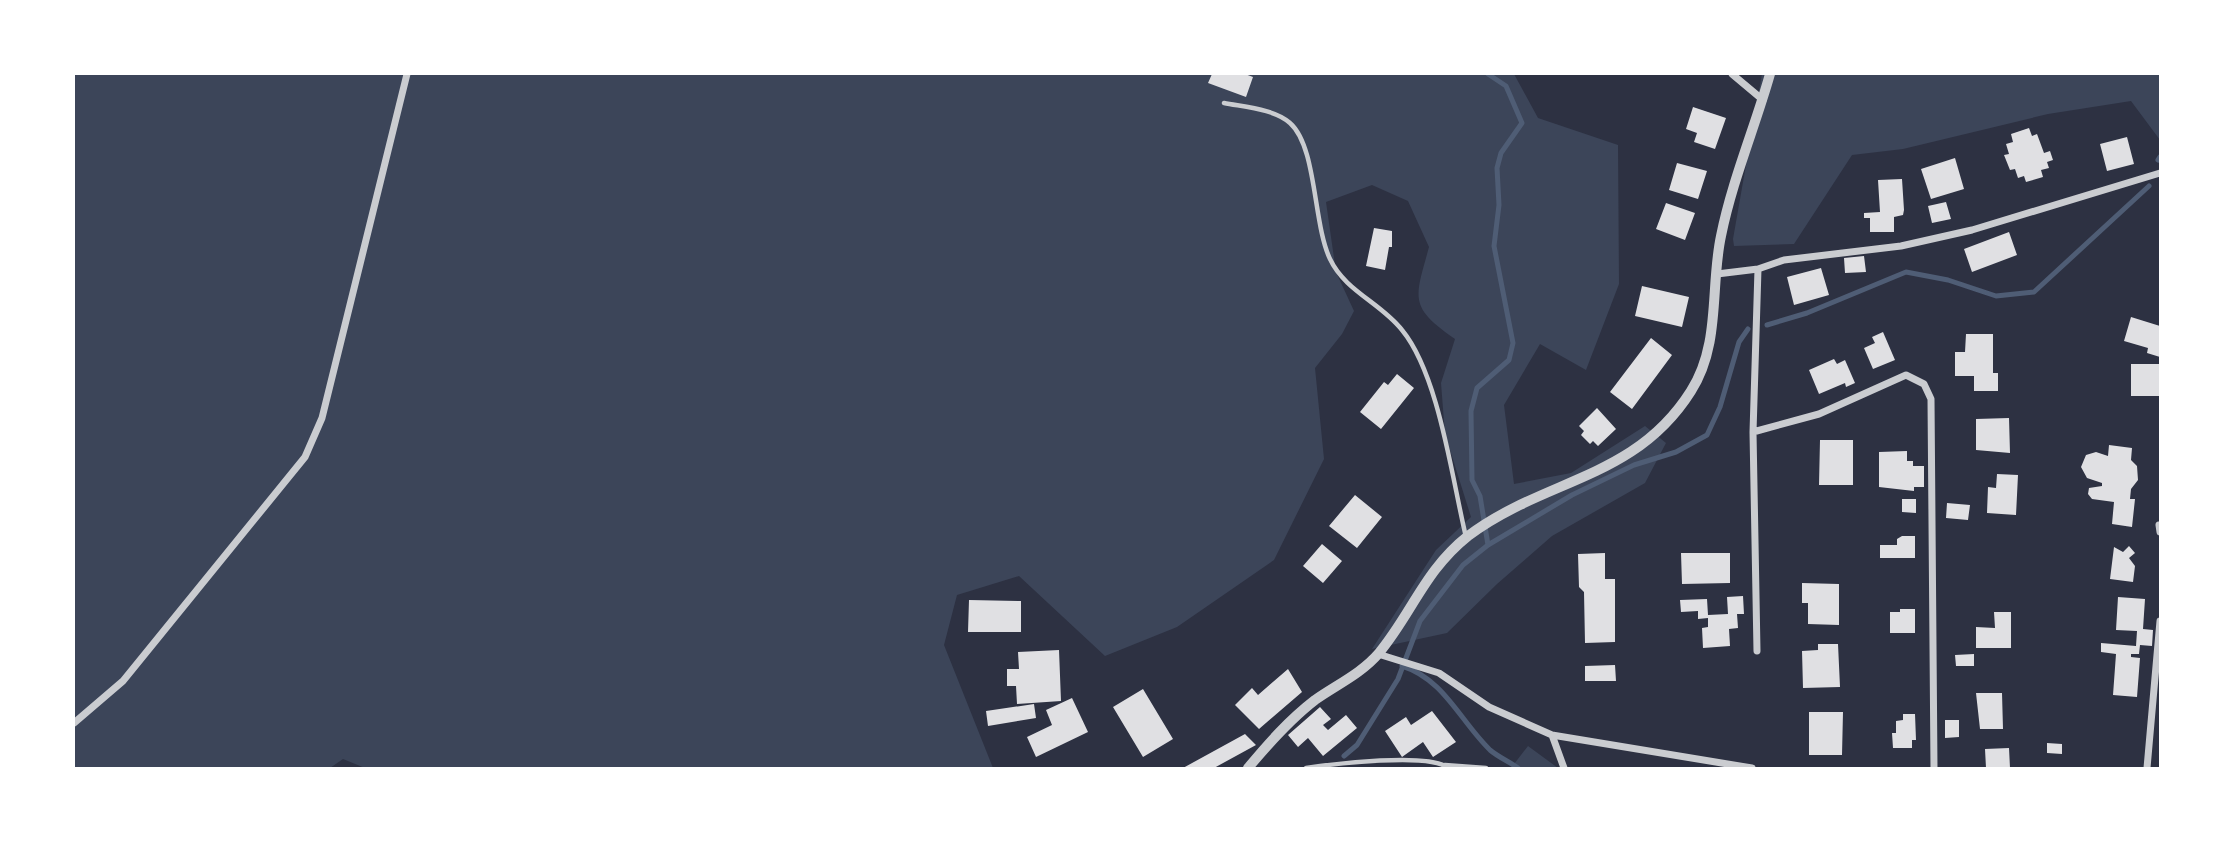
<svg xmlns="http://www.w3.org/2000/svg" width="2234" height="842" font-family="Inter,sans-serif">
<rect width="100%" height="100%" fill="#2d3142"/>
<path fill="#3c4559" d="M74,74H1514L1538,118L1618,145L1619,284L1586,370L1540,344L1504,405L1514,484L1571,473L1645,426L1666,443L1645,483L1552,536L1497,584L1447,633L1372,649L1436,550L1471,517L1445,434L1441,383L1455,339C1408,306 1415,299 1429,247L1408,201L1372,185L1326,202L1336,272L1354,311L1342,334L1315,368L1324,459L1274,560L1177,627L1105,656L1019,576L957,595L944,645L993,768H365L343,759L330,768H74Z
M1762,74H2160V140L2131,101L2048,114L1903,149L1852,155L1794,244L1734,246L1733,239Z
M1528,746L1558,768H1511Z"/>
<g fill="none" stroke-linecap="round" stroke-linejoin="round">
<path stroke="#4f5d75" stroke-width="5" d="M1488,74L1506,86L1522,123L1501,153L1497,168L1499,205L1494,246L1513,343L1509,360L1477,388L1471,411L1472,480L1480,496L1488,545
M2158,160L2160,157
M1767,325L1807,313L1906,272L1948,280L1996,296L2034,292L2149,186
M1402,666C1444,679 1460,721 1490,750C1498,757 1510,762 1518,768
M1344,756L1357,745L1398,679L1420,621L1463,565L1488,545L1572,495L1634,465L1676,452L1707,435L1720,407L1739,342L1748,329"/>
</g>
<path fill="#e0e0e3" d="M1212,74H1245L1253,77L1246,97L1208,83Z
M1693,107L1726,118L1715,149L1694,142L1697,133L1686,129Z
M2029,128L2032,136L2037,134L2044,153L2050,151L2053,160L2047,162L2049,168L2041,170L2043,177L2026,182L2024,176L2018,178L2015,169L2010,170L2004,155L2009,154L2006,144L2013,142L2011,134Z
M2127,137L2134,164L2107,171L2100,144Z
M1955,158L1964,189L1931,199L1921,169Z
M1677,163L1707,171L1698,199L1669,190Z
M1902,179L1904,210L1903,215L1894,217V232H1870V218H1864V213L1880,212L1878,180Z
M1946,202L1951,219L1932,223L1928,206Z
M1666,203L1695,213L1685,240L1656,229Z
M1374,228L1392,231V247H1389L1385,270L1366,266Z
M2009,232L2017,255L1972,272L1964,249Z
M1864,256L1866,272L1845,273L1844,258Z
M1821,268L1829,295L1794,305L1787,277Z
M1642,286L1689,297L1682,327L1635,316Z
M2131,317L2160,326V357L2147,353L2148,348L2124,341Z
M1883,332L1895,360L1873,369L1864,348L1875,343L1872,337Z
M1966,334H1993V373H1998V391H1974V376H1955V352H1965Z
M1651,338L1672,355L1632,409L1610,392Z
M1834,359L1837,364L1845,360L1855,383L1846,387L1845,383L1819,394L1809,370Z
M2131,364H2160V396H2131Z
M1397,374L1414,388L1381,429L1360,412L1384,382L1388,385Z
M1597,408L1616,429L1598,446L1593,441L1590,444L1581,435L1584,431L1579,426Z
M2009,418L2010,453L1976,450V419Z
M1820,440H1853V485H1819Z
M2109,445L2132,448L2131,460L2137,466L2138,480L2131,489L2130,499H2135L2132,527L2112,524L2114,502L2092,499L2088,494L2089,488L2102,486V483L2087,478L2081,467L2086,455L2096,452L2108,456Z
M1907,451V461H1913V466H1924V487H1914V491L1879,487V452Z
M1997,474L2018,475L2016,515L1987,513L1988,487L1996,488Z
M1355,495L1382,517L1357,548L1329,526Z
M1902,499H1916V513L1902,512Z
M1947,503L1970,505L1968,520L1946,518Z
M1902,536H1915V558H1880V545H1897V539Z
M1322,544L1342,561L1323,583L1303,566Z
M2129,546L2135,553L2129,558L2135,566L2133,582L2110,579L2114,547L2123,552Z
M1605,553V579H1615V642L1585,643L1584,592L1579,587L1578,554Z
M1681,553H1730V583L1682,584Z
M1802,583L1839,584V625L1808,624V603H1802Z
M1743,596L1744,614H1737L1738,628L1729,629L1730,646L1703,648L1702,628L1708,627V618L1698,619V611L1681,612L1680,600L1707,599L1708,615L1728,614L1727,597Z
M2118,597L2145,599L2143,629L2153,630L2152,646L2140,645L2139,654H2131V657L2140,658L2137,697L2113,695L2116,654L2101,652V643L2136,646L2137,631L2116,630Z
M969,600L1021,601V632H968Z
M1900,609H1915V633H1890V612H1900Z
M1994,612H2011V648H1976V627L1995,628Z
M1818,644H1838L1840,687L1803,688L1802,651L1818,650Z
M1059,650L1061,701L1017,704L1016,686H1007V669H1019L1018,652Z
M1974,654V666H1956L1955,655Z
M1615,665L1616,681H1585V666Z
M1288,669L1302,692L1259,729L1235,705L1252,688L1258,695Z
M1143,689L1173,739L1143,757L1113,707Z
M1976,693H2002L2003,729H1980Z
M1072,698L1088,732L1036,757L1027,737L1052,725L1046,710Z
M1034,704L1036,718L988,726L986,711Z
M1320,707L1331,719L1323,725L1328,730L1346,715L1357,728L1323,756L1308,738L1298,747L1288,735Z
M1432,711L1456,742L1433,757L1423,742L1402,757L1385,731L1406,717L1411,725Z
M1809,712H1843L1842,755H1809Z
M1903,714H1915L1916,740H1912V748H1893L1892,733H1896V721L1903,720Z
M1945,720H1959V737L1945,738Z
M1245,734L1256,745L1214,768H1183Z
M2047,743L2062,744V754L2047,753Z
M2009,748L2010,768H1986L1985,749Z"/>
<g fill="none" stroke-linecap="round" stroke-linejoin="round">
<path stroke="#caccd0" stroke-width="4.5" d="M1224,103C1244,107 1275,109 1290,123C1317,147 1313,224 1330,259C1345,291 1381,303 1402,330C1439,375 1452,479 1466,537
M1445,765L1486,768
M1306,768C1332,764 1430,752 1448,768"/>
<path stroke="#caccd0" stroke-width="7" d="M1732,74L1763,100
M1758,269L1753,432L1819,414L1906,375L1924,384L1931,399L1934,768
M1717,274L1758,269L1784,260L1901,246L1972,230L2160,173
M1753,432L1757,651
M2159,525L2160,532
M1378,654L1439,673L1489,707L1552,735L1752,768
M74,723L123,681L305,457L322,418L407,74
M1552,735L1564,768
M2147,768L2160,621"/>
<path stroke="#caccd0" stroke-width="10" d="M1248,768C1268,744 1289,720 1315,700C1336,685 1361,674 1379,653C1412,613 1425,570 1468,536C1545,478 1635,480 1691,391C1721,344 1710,287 1721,236C1732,181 1755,127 1770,74"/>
</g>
<rect width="2234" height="842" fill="none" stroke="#ffffff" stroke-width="150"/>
</svg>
